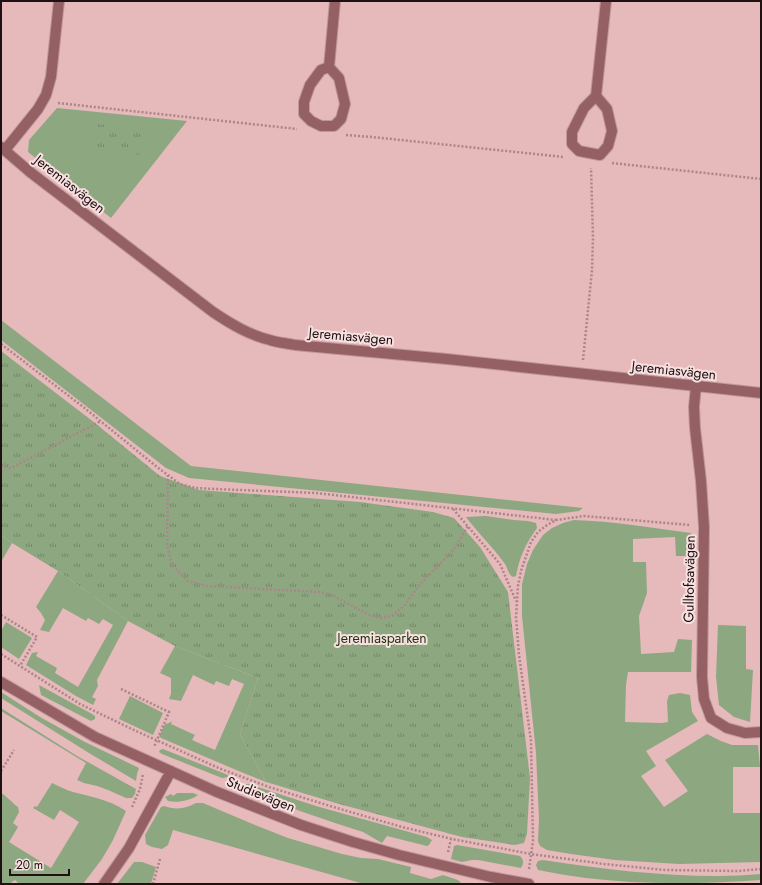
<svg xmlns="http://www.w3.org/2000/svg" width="762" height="885" font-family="Jost,sans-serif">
<defs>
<pattern id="park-tufts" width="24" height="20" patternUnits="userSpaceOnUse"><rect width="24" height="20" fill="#8da880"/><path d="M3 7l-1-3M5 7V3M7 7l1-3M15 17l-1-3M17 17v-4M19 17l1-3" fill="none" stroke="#738767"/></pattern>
</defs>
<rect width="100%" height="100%" fill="#e6b9bb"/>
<path fill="#8da880" d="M57,108L187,121L111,218L28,152L29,140Z
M1,320L191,466L583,508L579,511L556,514L189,478L166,468L1,340Z
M486,516L514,520L528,521L536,523L537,528C526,543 519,558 516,576L513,577C508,574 508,569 505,564C493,547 478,533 466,517Z
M574,520C613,521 652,528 691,533L692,556H676L675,537L633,539V562H646L647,593L639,616L641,654L674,652L678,639L692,640L691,672H628L626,685L625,722L662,723L668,722L667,701L669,695L680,693L690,695L692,712L698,721L646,751L656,766L641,776L664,807L688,791L665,760L707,734L721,741L732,745H758L760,767H733V813H761V862L679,864L615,860L571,854L547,850L540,846L538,841L539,819L536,753L522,616V584L527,564L533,550L543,535L552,528L563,523Z
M1,535L12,543L1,562Z
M58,571L128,621L97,680L98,686L92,697L96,699L93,705L76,696L26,665L32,653L38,652L36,656L57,668L55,673L78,687L113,625L103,619L99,624L88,618L86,621L63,608L49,632L40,630L45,620L41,613L36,607Z
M6,622L32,638L19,659L1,647V631Z
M718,625L746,626V669L753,670L750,722L734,717L719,705L716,677Z
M175,646L258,678L240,734L266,782L241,772L161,738L159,736L165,724L169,723L172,721L171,724L195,735L192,740L215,750L244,684L232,679L229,686L216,681L214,685L193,675L181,701L169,699L171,694V678L160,673Z
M39,685L92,714L95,716V719L91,721L41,695Z
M1,692L40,717L85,742L139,768L137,774L136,781L89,753L1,698Z
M130,696L163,713L153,735L119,719Z
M1,708L77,756L136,789L135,794L132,798H126L108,790L97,786L84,783L77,780L86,763L1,711Z
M163,749L228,775V777L222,778L162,754L159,752L160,750Z
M52,783C59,786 66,790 73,792C92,797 110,800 126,811L113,840L102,859L83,884H19L15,880L9,884H3L1,882V793C8,797 12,803 18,807L19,812L13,823L18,827L9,842L51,868L79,822L60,810L54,820L33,808L35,806L37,807Z
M249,784L316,806L427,837L432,840L429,845L427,846L387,836L382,843L363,832L335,823L300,811L267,798L238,785Z
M177,793H193L198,795C190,801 177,803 168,801L165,797L171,794L173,796Z
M196,803H203L255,825L288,838L342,854L361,858L378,859L411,867L410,873L431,879L443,875L458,880L462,884H364L173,830L168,845L162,849L152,847L146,844L145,835L161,807L164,806C175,810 186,809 196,803Z
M457,845L520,856C524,860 524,863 521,868L478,860H472L462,862L451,859L454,846Z
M543,860C601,869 660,876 718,876C732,876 747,875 761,874V880C703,884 644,885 586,878C570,876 554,873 538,870L536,865L538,861Z
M134,862H142L156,867L151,884H117Z"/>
<path fill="url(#park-tufts)" d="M98,124L144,129L141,155L95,150Z
M1,351L95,423L160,476L199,490L360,502L433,512L454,518L480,547L508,592L530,778L527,834L524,843L515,845L462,837L339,804L266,782L240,734L258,678L175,646L128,621L58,571L12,543L1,535Z"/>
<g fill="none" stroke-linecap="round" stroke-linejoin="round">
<g stroke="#be9799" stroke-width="12">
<path id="minor" d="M329,67L321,70L310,85L304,102V114L311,121L321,126H334L341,119L345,104L339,78L329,67L335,1
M596,96L607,109L612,131L608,146L600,155L579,151L572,144V132L584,108L596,96L606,1
M1,147L30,172L213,312C231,324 249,335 270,340C278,343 287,343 295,345L447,359L761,393
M5,150L38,109L46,95L51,77L59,1
M696,386L694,407L695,428L701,481L704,527L702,677L704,699L711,718L727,728L745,733L761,732
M1,682L95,737L217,792L301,825L353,842L399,855L491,877L529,884
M104,884L129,848L171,771"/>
</g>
<path stroke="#aa8688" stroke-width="2.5" stroke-dasharray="2 2" stroke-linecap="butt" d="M58,103L297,129
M346,135L372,137L564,157
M612,163L761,179
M1,344L82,406L157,467L180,484L195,488L216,489L316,493L556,520
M583,360L592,270L593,237L591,168
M1,466L11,468L101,421
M168,475L167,545L172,565L188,581L207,586L320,592L334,596L369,615L380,618L392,616L405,605L416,589L455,548L468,526
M453,509L500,564L516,601
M1,615L37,637L20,666
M1,654L80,704L136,731L221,769L269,787L330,806L402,827L452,839L531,854L604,864L665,870L738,871L761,869
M121,689L169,712L154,747
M1,771L14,750
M132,807L140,789L143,774
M448,852L451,839
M529,869L533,841L531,741L519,655L516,617L518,586L521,571L531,542L538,532L547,525L556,520L584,516L690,525
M153,884L160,859"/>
<use href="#minor" stroke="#956064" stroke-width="10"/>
</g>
<g text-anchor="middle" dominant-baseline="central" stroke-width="4" stroke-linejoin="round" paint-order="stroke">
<g font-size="14" fill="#1f1011" stroke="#f8e0e1">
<text transform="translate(70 184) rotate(38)">Jeremiasvägen</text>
<text transform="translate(351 336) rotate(5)">Jeremiasvägen</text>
<text transform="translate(674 370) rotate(6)">Jeremiasvägen</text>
<text transform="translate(689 579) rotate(-89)">Gulltofsavägen</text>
<text transform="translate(261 794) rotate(22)">Studievägen</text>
</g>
<g font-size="14" fill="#1a3308" stroke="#f8e0e1">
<text x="382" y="638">Jeremiasparken</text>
</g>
</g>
<rect width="762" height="885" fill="none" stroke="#1f1011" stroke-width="4"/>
<path d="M10 869v6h59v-6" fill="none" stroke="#1f1011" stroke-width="2"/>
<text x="16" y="869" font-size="12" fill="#1f1011" stroke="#f8e0e1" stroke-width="3" paint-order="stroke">20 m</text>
</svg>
